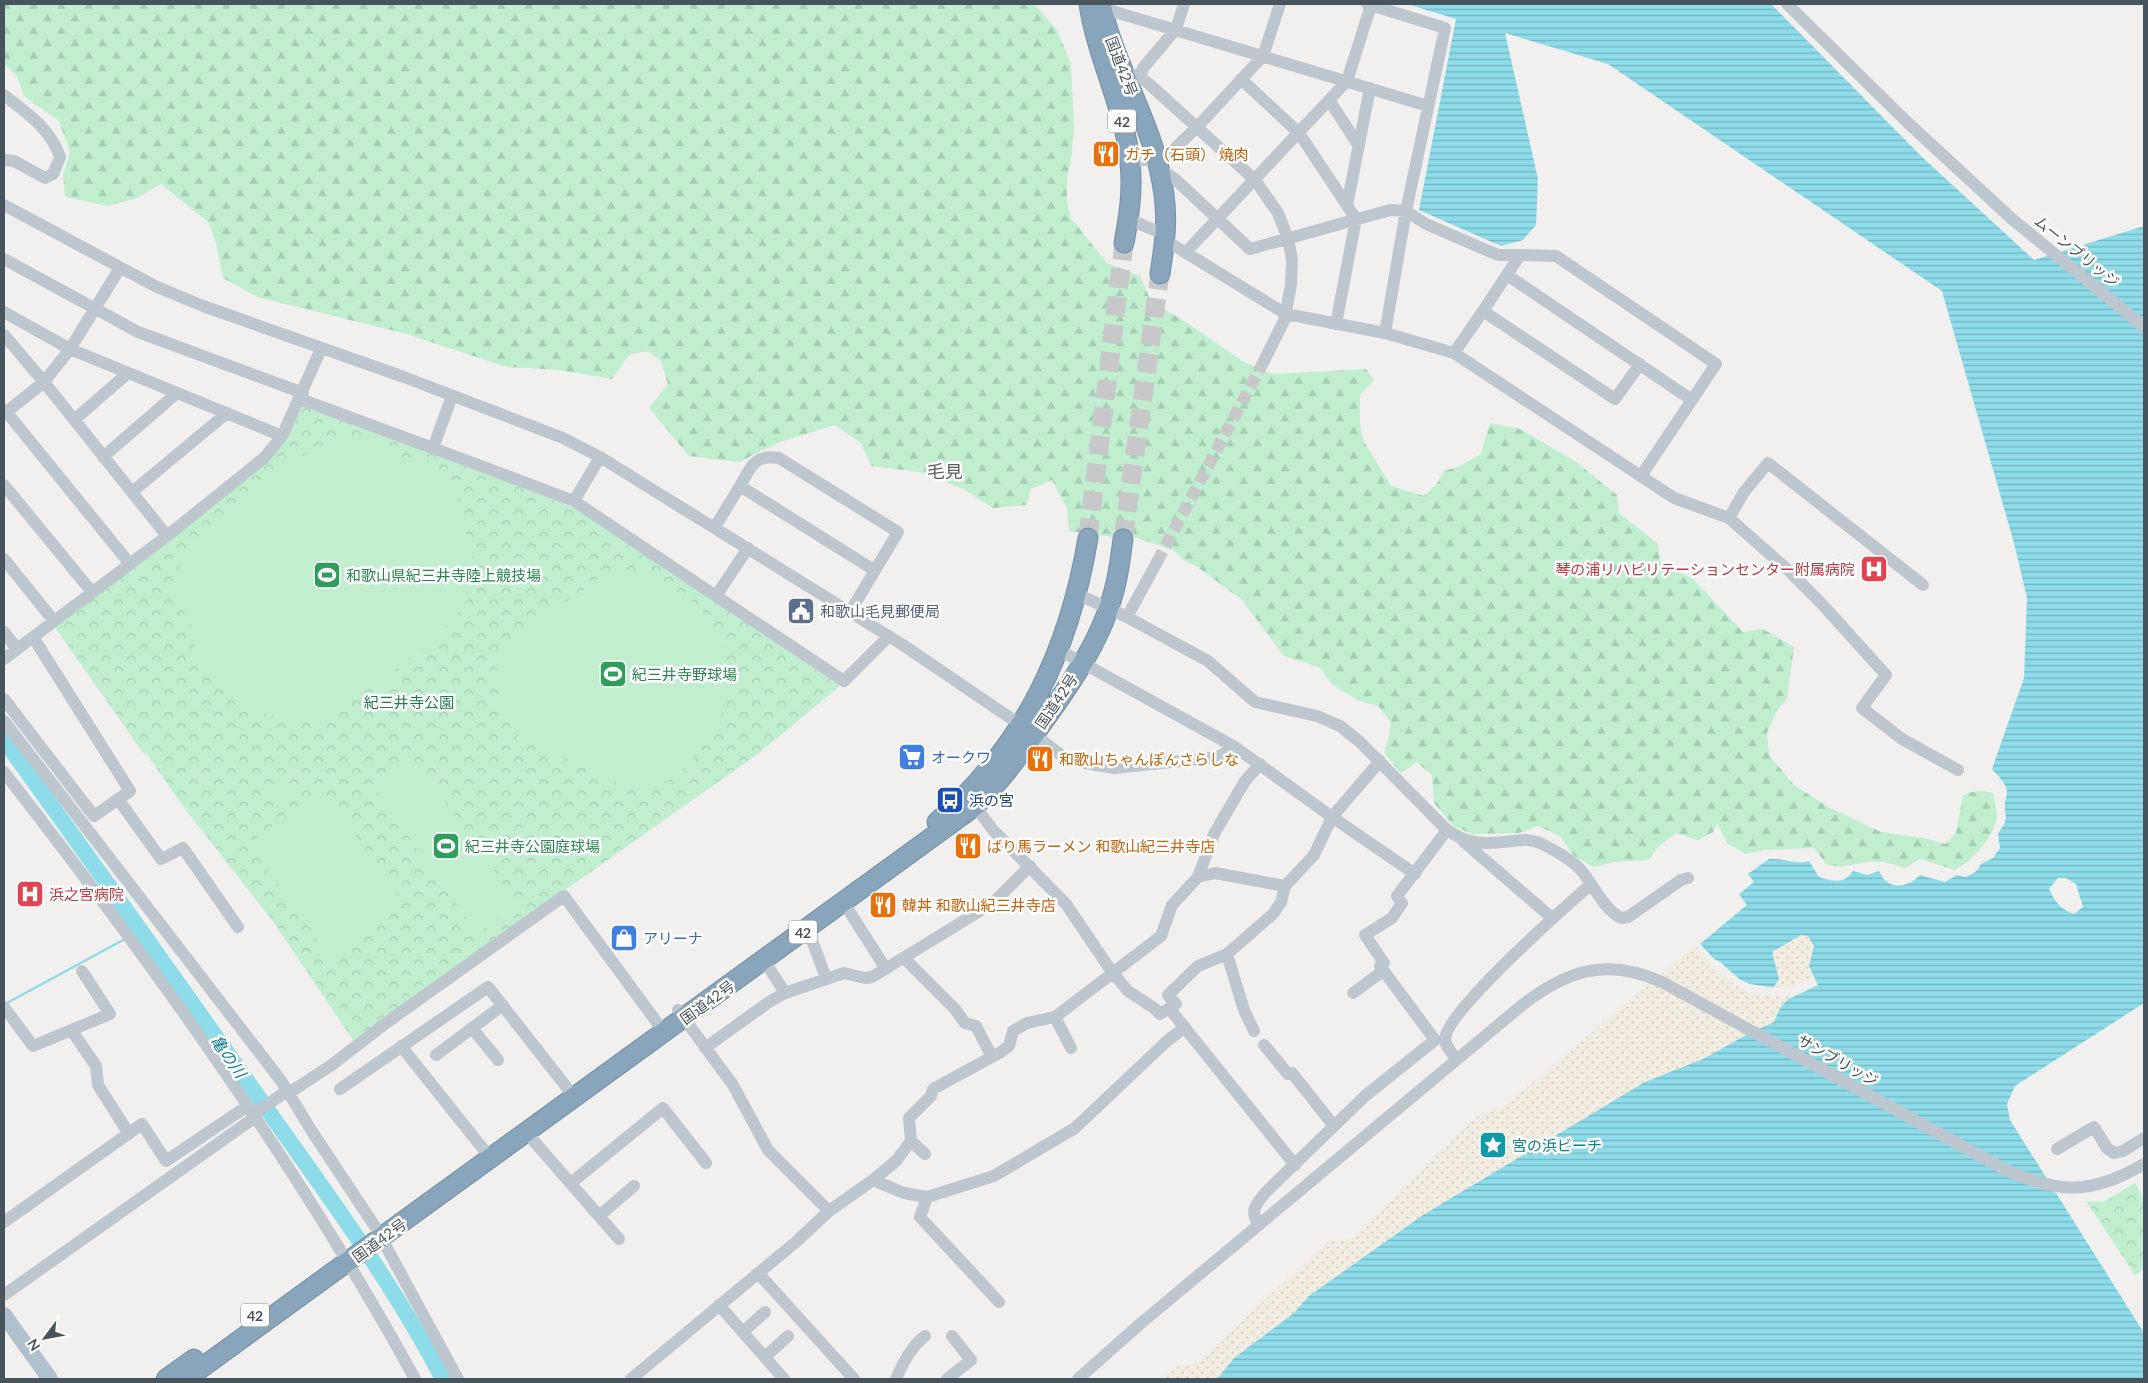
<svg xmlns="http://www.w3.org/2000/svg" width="2148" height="1383" font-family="Lato,'Noto Sans JP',sans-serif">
<defs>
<pattern id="forest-firs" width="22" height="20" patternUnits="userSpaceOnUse" patternTransform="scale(1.25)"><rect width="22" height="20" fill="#c0eecf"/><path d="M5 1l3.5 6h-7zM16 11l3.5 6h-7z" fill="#a6ceb4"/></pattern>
<pattern id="sand-dots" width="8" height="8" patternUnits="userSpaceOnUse" patternTransform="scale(1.25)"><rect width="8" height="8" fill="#f2ece1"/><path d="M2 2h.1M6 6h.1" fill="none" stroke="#d1ccc3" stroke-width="1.8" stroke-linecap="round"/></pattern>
<pattern id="park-crowns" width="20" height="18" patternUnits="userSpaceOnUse" patternTransform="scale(1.25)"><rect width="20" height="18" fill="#c0eecf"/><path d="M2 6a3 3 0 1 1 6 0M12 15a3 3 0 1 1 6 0" fill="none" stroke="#a6ceb4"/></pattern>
<pattern id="water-rules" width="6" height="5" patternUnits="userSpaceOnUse" patternTransform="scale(1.25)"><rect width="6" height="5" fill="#8edbe9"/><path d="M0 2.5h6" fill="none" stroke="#76b4c0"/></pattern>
</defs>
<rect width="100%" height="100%" fill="#f2efef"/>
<path fill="url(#forest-firs)" d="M4,4H1034L1057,30L1071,64L1074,127L1071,161L1067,176V201L1071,218L1107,263L1140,276L1151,301L1181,319L1244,362L1273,374L1366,369L1374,380L1360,395V425L1363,440L1391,486L1424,496L1436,485L1444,471L1460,466L1481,454L1490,423L1520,429L1576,462L1617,495L1619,513L1658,544L1660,561L1693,579L1743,632L1763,629L1794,647L1787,699L1777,711L1767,733L1769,755L1794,785L1828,807L1881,832L1924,838L1945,844L1956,833L1963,795C1974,790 1981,790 1993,793C1994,800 1997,809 1997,816C1994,838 1973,860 1955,870L1920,859L1905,868C1893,864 1883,861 1870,862C1852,863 1846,869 1827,865L1814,848L1763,850L1746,854L1728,844L1717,824L1713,832L1698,840L1676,833L1658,847L1649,860L1615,862L1593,867L1573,855L1560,836L1538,826L1519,833L1472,834L1454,826L1434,803L1432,775L1417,762L1401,773L1384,753L1389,736L1391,722L1378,706L1359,701L1333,685L1319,667L1284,656L1242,600L1196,566L1183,560L1175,551L1131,536L1112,537L1069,531L1067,508L1052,480L1031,489L1027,505L993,508L963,489L920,472L871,466L861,443L835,425L780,442L739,462L689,456L649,408L668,384L661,361L648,351L630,354L612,379L559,370L507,367L403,333L257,297L223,278L216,242L208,222L161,184L137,198L108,206L65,197L63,175L70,152L59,121L24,96L17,76L4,64Z"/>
<path fill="url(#sand-dots)" d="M1801,935C1825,939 1808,953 1809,967C1809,970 1813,975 1814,978L1790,987L1773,988L1779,979L1772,952Z
M1695,945C1723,978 1747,1004 1795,995L1787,1000L1775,1022L1746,1035L1703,1059L1645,1082L1423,1215L1309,1296L1294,1313L1234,1358L1217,1379H1160L1177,1367L1199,1362L1321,1247L1329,1242L1352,1238L1472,1120L1486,1111L1504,1107Z"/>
<path fill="url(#park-crowns)" d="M303,404L580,510L840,686L759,753L353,1040L275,924L185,809L146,753L144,754L54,626L258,469Z
M2135,1183L2144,1199V1269L2135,1275L2086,1201L2103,1202Z"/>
<path fill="#c0eecf" d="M365,436L389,439L391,455L418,462L443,481L446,479L460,499L456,500L463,516L468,545L473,546L471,568L479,570C467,620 426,645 388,675L392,681L383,688L378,682C345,706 320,725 277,723L276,716L254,713L253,706C213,691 193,657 189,616L184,614L186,604L171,600L180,566L198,538L209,527L308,452C327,444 344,438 365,436Z
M639,568C653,573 663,581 675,590C683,595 694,601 700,608C729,641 738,687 716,727L717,730C713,736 707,741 702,747C680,775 665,792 626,786L521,739L504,718L502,709L496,666L499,654L508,643L601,577L629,570L639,571Z
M414,759L518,904L477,933L374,788Z
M272,787L302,788L278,806L273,797Z
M323,790L404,904L330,957L249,843Z"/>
<path fill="url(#water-rules)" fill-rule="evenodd" d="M1407,4H1771L1922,157L2034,260L2144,226V1003L2015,1086L2007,1104L2010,1120L2144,1333V1379H1217L1234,1358L1294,1313L1309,1296L1423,1215L1645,1082L1703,1059L1746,1035L1774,1022L1780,1008L1787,1000L1818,985L1809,966L1814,946L1808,936L1801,935L1772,952L1779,979L1773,988L1749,984L1739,979L1720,962L1714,959L1700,944L1747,905L1739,894L1754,882L1748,874L1769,859C1782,858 1796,865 1809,861L1819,877C1832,881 1844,885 1853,871L1868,875L1879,871C1881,874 1883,879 1886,881C1896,890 1912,884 1920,875L1945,882L1957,875L1965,877C1973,874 1977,872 1981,864L1993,858L2000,848L1998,834C2009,817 2005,822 2005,804C2005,800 2007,796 2007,792C2007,784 1997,775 1992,769L2024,678L2027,598L2014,543L1942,291L1608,64L1505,33L1538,179L1536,225L1523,240L1501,246L1419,210L1456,19ZM2058,878H2066L2076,884L2083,907L2074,914C2060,909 2055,902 2049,889Z"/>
<path fill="#f2efef" d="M1700,944L1714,959L1720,962L1739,979L1749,984L1776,988L1773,990L1761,989L1738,981L1719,964L1712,961L1698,945Z"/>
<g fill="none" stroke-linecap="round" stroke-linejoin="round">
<path stroke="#8edbe9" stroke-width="2.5" d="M132,935L141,930
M7,1003L125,939"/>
<path stroke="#8edbe9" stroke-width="16" d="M4,740C92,861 178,983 264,1105C327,1194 393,1283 443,1379"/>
<path stroke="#c8c8ca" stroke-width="12" stroke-dasharray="12 6" stroke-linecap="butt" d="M1157,562L1264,361"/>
<path stroke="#c8c8ca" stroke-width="19" stroke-dasharray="19 9" stroke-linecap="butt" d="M1088,538L1124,243
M1123,539L1160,274"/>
<g stroke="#7490a8" stroke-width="21">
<path id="highway" d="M1089,4C1097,58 1125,108 1130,163C1133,190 1129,216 1124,243
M1101,4C1115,69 1156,128 1164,195C1168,222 1164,247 1160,274
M937,822C1025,745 1069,651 1088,538
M166,1379L194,1359
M186,1379L975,806C999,784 1017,758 1036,732C1063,695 1095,650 1109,607C1117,585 1120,562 1123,539"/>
</g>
<path stroke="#bec7ce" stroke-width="12" d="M1367,4L1445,28L1406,211L1385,333
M1787,4L1907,122L2012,219L2144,327
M1102,8L1428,106
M1119,70L1140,77L1148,83L1255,180L1278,213L1288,239L1292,259L1291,285L1284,321L1264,361
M1140,77L1143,68L1176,29L1184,4
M1241,79L1299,133L1356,219L1336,324
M4,95C27,113 50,128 60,157L53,174L45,178L14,161L4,160
M1329,100L1359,146
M1130,162L1156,158
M1158,165L1197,127L1263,56L1280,4
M1160,174L1166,173L1175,179L1250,249L1390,210L1406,211L1426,224L1498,255H1520
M4,205L155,286L203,306L404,377L563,438L600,457L903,645L1034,734L1067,760L1114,768L1124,767L1218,757L1235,747
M1347,205L1370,88
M1128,219L1166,235
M1165,240L1286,314L1385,333L1454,353L1674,498L1729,518L1789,571L1821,603L1886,675L1862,708L1902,739L1958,770
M1186,252L1347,81L1371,5
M4,259L138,332L303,393
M1507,275L1692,400
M1483,311L1520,255L1556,256L1716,364L1641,476
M4,312L70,349L282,436
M4,335L44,382L167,536
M1454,353L1483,311L1615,399L1640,364
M300,399L433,448L452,396
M4,409L130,564
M4,414L44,382L70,349L120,268
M74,420L128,373
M433,448L574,501
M103,457L177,393
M600,457L574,501L716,596
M4,485L92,592
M740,486C751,467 754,454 779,458L898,532L850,612
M132,492L227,413
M1729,518L1744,492L1768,463L1923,585
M715,527L740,486L874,570
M748,548L716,596L844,681L889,636
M4,559L54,621
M1077,594L1127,617L1208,661L1255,702L1317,716L1340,726L1360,742L1447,830C1470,846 1486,844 1513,841C1522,840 1531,839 1540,843C1552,849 1569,858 1579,868C1592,881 1602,908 1621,918L1628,917L1681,880L1688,878
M1127,617L1157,562
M4,632L17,649
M1059,650L1235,747L1332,817L1415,874
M4,659L167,536L264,458L282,436L321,349
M4,699L94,816L130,791L33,637
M4,721L282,1082L311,1130L376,1228L458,1379
M4,772C152,962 299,1167 415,1379
M118,799L161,859L183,848L238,927
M975,806L993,830L1066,904L1112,972L1128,991L1154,1008L1160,1014L1176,1004L1168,995L1198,966L1227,954L1273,914L1281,902L1285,886L1314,855L1332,817L1380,761
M1463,841L1552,918
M1198,877L1215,873L1285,886
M844,903L886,969
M813,943L826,978
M1227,954L1244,1010L1254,1031
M904,958L955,1009L965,1023L976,1026L992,1057
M764,960L785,993
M1353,993L1383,971
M4,1007L33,1046L110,1014L82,971
M1169,1008L1295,1165
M678,1010L733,1085L768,1150L829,1211
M1055,1017L1071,1048
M472,1028L498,1060
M72,1031L96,1066L98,1085L129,1134
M1264,1045L1288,1074L1292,1073L1334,1126
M401,1046L484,1150
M705,1048L769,1002L785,993L844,973L865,978L872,977L993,903L1030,866
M436,1055L503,1005
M1456,1059C1452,1053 1445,1046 1445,1039C1446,1012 1565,907 1590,885
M340,1089L488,987L568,1089
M289,1093L333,1064L386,1023L564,896L664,1032
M252,1115L287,1091
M526,1132L619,1239
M911,1141L925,1154
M2057,1149L2094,1127L2107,1148L2114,1153L2123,1151L2144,1138
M873,1180L904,1193L927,1197L994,1176L1075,1128L1167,1041L1185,1027
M571,1183L663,1108L706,1163
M927,1197L920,1217L999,1302
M599,1216L634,1186
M4,1222L142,1124L166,1161L246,1107
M1259,1225C1249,1211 1256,1204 1266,1192L1365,1096L1435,1040L1380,966L1384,963L1365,935L1392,918L1402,903L1397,896L1447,830
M758,1273L854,1379
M4,1295L254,1118
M719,1305L784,1379
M743,1332L765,1312
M765,1357L788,1336
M631,1379L797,1241L829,1211L873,1180L896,1161L911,1141L909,1118L931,1096L933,1089L1001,1052L1009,1046L1013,1031L1027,1023L1055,1017L1161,936L1172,905L1198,877L1214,834L1245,781L1260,764
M896,1379C903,1363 911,1347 925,1336
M947,1379L971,1360L952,1336
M1078,1379L1140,1324L1521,1006C1567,970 1607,957 1662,982L2004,1169C2058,1194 2092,1195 2144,1164"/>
<path stroke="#b0c0cd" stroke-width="16" d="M4,1315L50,1379"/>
<use href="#highway" stroke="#89a5bc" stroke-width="19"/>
</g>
<defs>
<g id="restaurant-square" transform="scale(1.4375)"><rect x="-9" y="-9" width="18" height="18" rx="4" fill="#e8710a" stroke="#fff"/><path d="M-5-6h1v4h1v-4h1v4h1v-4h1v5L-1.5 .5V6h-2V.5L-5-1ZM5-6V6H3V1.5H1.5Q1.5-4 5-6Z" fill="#fff"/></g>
<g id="hospital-square" transform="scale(1.4375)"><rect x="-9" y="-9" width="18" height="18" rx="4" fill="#e0444e" stroke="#fff"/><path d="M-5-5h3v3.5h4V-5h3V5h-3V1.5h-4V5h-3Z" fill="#fff"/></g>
<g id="stadium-square" transform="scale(1.4375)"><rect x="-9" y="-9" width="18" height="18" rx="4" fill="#2e9e5b" stroke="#fff"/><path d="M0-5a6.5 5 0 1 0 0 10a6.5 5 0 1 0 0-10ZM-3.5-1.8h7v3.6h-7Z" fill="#fff"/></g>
<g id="civic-square" transform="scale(1.4375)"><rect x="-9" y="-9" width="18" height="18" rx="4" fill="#5c6f8a" stroke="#fff"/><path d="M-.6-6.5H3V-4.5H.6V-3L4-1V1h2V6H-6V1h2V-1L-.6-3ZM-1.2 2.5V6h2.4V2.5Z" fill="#fff"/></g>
<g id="supermarket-square" transform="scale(1.4375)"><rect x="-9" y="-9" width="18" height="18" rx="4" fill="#3f7fe0" stroke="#fff"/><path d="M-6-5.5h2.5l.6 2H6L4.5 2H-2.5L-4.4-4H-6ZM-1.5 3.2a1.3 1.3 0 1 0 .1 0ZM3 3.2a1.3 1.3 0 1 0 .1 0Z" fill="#fff"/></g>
<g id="bus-square" transform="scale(1.4375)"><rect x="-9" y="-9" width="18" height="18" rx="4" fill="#1a4fb4" stroke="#fff"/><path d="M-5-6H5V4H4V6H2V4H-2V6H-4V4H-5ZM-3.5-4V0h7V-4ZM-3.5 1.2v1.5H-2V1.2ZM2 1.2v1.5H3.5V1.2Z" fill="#fff"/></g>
<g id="shop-square" transform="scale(1.4375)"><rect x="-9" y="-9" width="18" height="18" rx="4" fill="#3f7fe0" stroke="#fff"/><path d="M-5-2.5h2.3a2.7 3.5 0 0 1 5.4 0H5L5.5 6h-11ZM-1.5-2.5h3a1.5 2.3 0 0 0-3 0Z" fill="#fff"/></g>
<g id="sight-square" transform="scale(1.4375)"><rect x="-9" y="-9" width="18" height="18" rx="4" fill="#0f9aa8" stroke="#fff"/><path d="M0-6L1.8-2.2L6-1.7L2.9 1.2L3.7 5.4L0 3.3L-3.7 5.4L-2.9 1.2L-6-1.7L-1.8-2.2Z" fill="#fff"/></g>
</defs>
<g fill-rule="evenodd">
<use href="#restaurant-square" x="1106" y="154"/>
<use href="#hospital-square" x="1874" y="569"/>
<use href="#stadium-square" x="327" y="575"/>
<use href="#civic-square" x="801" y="611"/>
<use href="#stadium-square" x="613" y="674"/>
<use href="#supermarket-square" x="912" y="757"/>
<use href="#restaurant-square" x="1040" y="759"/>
<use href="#bus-square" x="950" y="800"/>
<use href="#stadium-square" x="446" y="846"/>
<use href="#restaurant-square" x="968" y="846"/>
<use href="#hospital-square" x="30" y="894"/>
<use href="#restaurant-square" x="883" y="905"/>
<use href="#shop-square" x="624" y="938"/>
<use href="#sight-square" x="1493" y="1145"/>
</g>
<g text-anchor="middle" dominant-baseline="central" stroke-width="5" stroke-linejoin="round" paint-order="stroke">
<g fill="#fff" stroke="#7f878d" stroke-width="1">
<rect x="1108" y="109.5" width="28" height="23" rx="4"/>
<rect x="789" y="920.5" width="28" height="23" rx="4"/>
<rect x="241" y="1303.5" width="28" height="23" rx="4"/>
</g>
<g font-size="14" font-weight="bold" fill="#48545c">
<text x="1122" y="121">42</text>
<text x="803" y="932">42</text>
<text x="255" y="1315">42</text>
</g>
<g font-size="15" fill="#48545c" stroke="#fff">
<text transform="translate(1122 66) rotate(69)">国道42号</text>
<text transform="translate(2077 251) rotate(39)">ムーンブリッジ</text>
<text transform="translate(1056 701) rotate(-56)">国道42号</text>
<text transform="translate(707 1002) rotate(-36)">国道42号</text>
<text transform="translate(1838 1060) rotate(29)">サンブリッジ</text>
<text transform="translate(379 1240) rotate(-36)">国道42号</text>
</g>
<g font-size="15" fill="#c56008" stroke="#fff" text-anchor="start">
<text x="1125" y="154">ガチ（石頭） 焼肉</text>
<text x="1059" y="759">和歌山ちゃんぽんさらしな</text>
<text x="987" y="846">ばり馬ラーメン 和歌山紀三井寺店</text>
<text x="902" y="905">韓丼 和歌山紀三井寺店</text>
</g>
<g font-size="15" fill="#be3a42" stroke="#fff" text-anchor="end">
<text x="1855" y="569">琴の浦リハビリテーションセンター附属病院</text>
<text x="49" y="894" text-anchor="start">浜之宮病院</text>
</g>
<g font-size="15" fill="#27864d" stroke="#fff" text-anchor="start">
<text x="346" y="575">和歌山県紀三井寺陸上競技場</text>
<text x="632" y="674">紀三井寺野球場</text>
<text x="465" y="846">紀三井寺公園庭球場</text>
</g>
<g font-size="15" fill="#4e5e75" stroke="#fff" text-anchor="start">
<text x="820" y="611">和歌山毛見郵便局</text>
</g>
<g font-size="15" fill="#1b7b45" stroke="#fff">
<text x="409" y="702">紀三井寺公園</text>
</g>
<g font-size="15" fill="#366cbe" stroke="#fff" text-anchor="start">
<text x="931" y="757">オークワ</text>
<text x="643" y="938">アリーナ</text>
</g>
<g font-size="15" fill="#164399" stroke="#fff" text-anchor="start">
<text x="969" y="800">浜の宮</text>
</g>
<g font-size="15" fill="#0d838f" stroke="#fff" text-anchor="start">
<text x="1512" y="1145">宮の浜ビーチ</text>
</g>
<g font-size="16" font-style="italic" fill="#128296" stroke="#fff">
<text transform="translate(229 1056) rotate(55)">亀の川</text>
</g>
<g font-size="18" fill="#5c6064" stroke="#fff">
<text x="945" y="471">毛見</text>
</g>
</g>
<rect width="2148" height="1383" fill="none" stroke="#48545c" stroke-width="10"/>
<g transform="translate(45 1338) rotate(238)" stroke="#ffffff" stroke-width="4" paint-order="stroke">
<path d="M0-4L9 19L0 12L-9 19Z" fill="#48545c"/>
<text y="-8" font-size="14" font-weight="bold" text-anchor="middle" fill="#48545c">N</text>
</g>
</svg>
